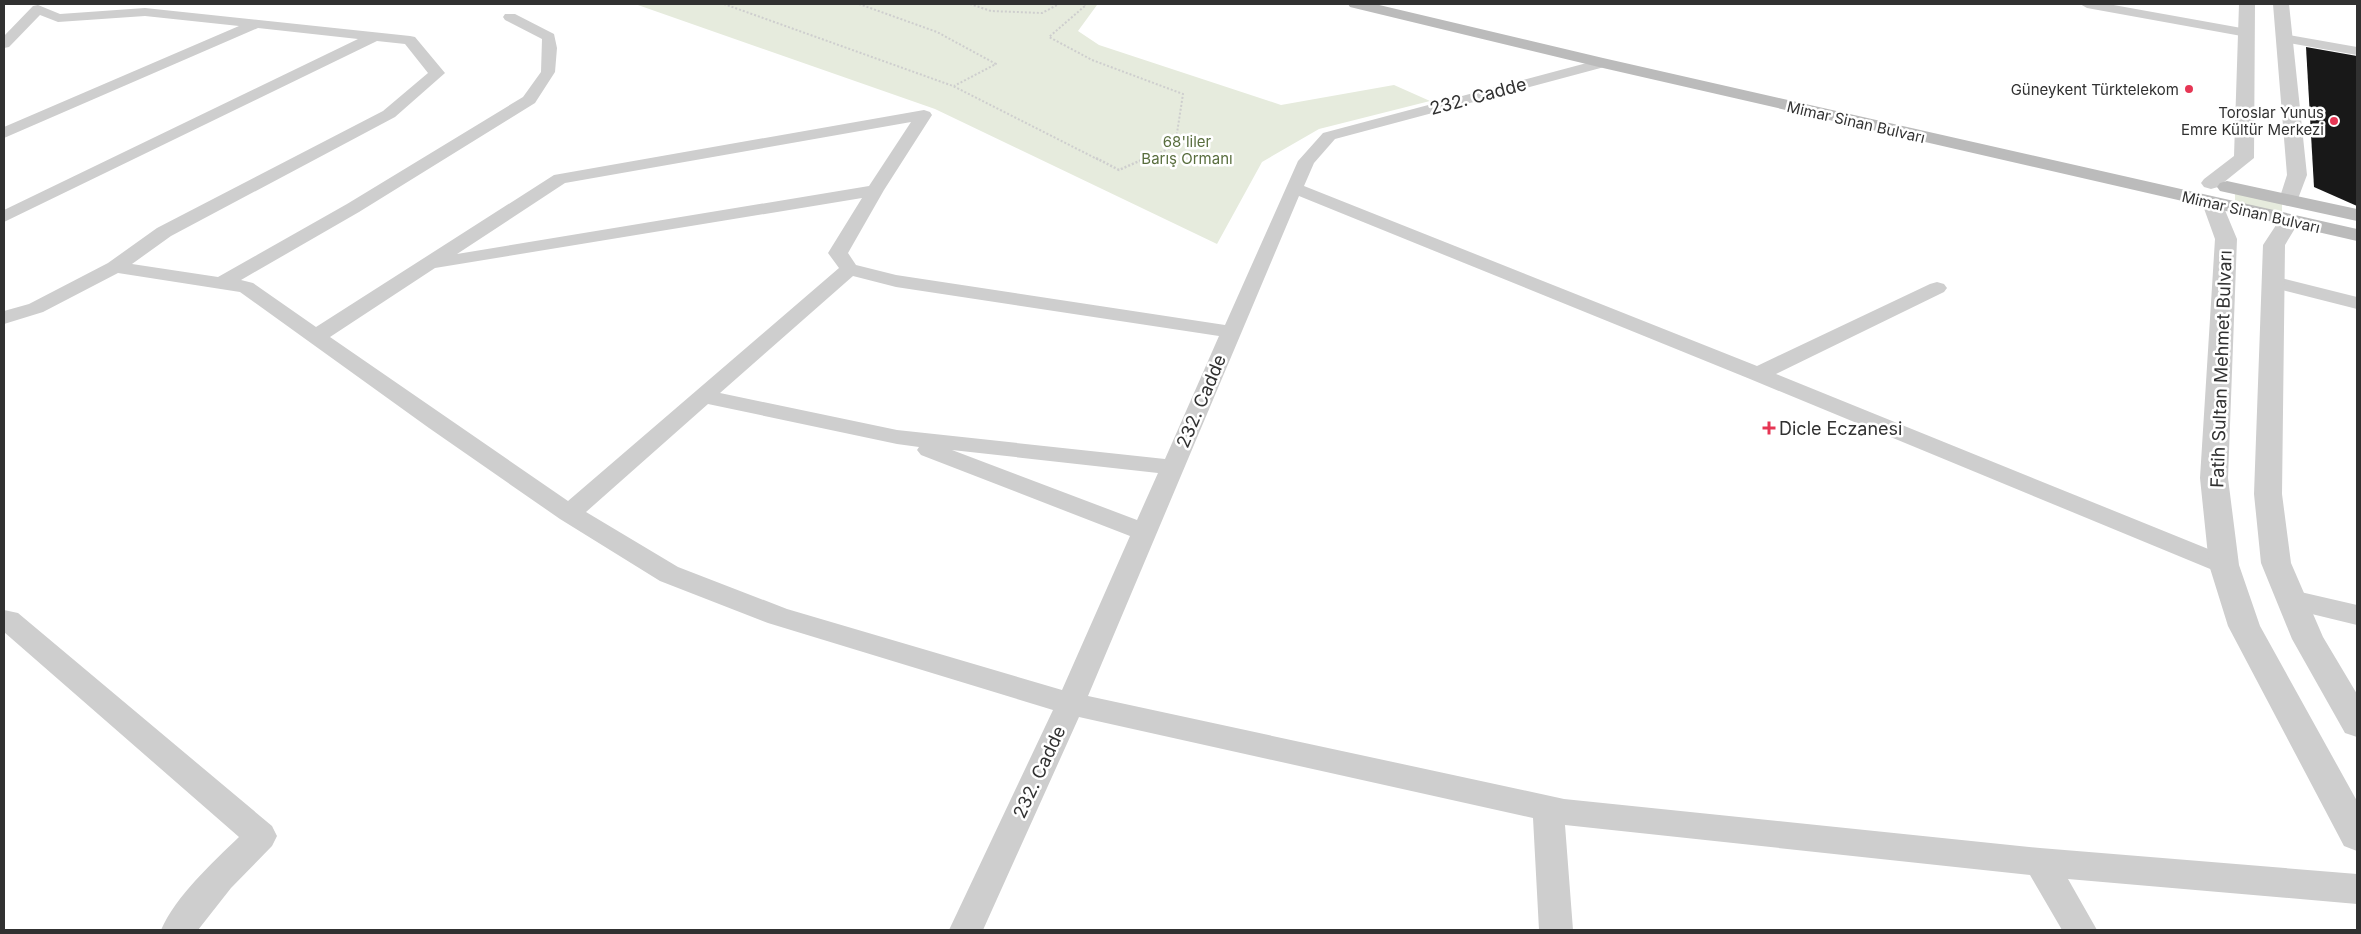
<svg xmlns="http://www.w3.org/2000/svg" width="2361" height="934" font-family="Inter,sans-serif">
<rect width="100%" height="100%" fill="#fff"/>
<path fill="#e6ebdd" d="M635,4H1102L1097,5L1078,31L1099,45L1281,105L1394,85L1430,101L1319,129L1262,162L1217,244L935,109Z
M2235,192L2282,202V214L2235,203Z"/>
<path fill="#181818" d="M2306,47L2357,56V206L2314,187Z"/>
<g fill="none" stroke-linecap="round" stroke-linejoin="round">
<path stroke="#cecece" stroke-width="2" stroke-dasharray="2 2" stroke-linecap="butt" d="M724,4L953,86L1099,160
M859,4L937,32L996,64L954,86
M970,4L991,11L1042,13L1059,4
M1084,4L1086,5L1049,37L1092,60L1183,94L1175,146L1143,160"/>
<path stroke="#cecece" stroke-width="2.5" stroke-dasharray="2 2" stroke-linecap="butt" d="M1096,158L1119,170L1146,158"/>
<path fill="#cecece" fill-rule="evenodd" d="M2080,4H2108L2247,29L2254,33L2247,37L2087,8Z
M38,5L60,14L145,8L410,36L415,37L445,73L395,117L171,236L132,264L218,277L347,204L523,97L541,72L542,39L505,20L503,17L505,14H515L554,34L557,48L555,72L535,103L359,212L241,280L253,283L316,327L554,175L924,110L930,112L932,115L884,190L848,253L856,265L896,275L1225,325L1298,161L1323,133L1598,60H1608L1610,63L1608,66L1335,139L1314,163L1304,186L1757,366L1930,284L1937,282L1944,284L1947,288L1944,292L1776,374L2233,559L2237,565L2233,571L2224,574L2215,571L1750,379L1299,196L1088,696L1564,799L2040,848L2357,874V904L2068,879L2097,930H2062L2030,875L1565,825L1573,930H1539L1533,818L1079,717L983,930H949L1053,710L768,623L660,581L560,519L429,428L240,292L118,273L43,312L4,324V311L29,304L108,263L157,228L383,111L428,73L405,44L377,41L4,222V210L358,39L258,28L4,138V127L239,26L145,16L58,22L40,15L9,47L4,48V36L33,6ZM911,122L869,186L457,254L565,183ZM862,198L828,253L839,268L568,501L330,337L435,268ZM853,276L896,287L1219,336L1165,459L897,430L720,393ZM708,404L897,444L919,447L917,450L921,455L1130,536L1062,690L787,609L678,567L586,512ZM952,450L1158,473L1137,520Z
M2283,34L2357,47V55L2278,41L2276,38Z
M2273,276L2357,297V309L2266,286L2263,282L2266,278Z
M2292,590L2357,605V625L2283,607L2279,600L2283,593Z
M4,610L18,613L272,826L277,836L272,846L231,888L198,930H161C176,896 212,863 239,837L4,632Z"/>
<path fill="#cecece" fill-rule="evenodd" d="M2239,4H2255L2254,158L2218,187L2211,189L2204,187L2201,183L2204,179L2234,156Z
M2273,4H2289L2307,175L2296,204L2289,206L2282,204L2279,200L2287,175Z
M2212,197L2219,199L2222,203L2237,239L2228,478L2239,565L2260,626L2357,801V851L2344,846L2228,626L2209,565L2200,478L2215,239L2202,203L2205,199Z
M2289,214L2296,216L2300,220L2285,245L2282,494L2291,563L2323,637L2357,694V737L2345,733L2292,639L2261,563L2254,494L2263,245L2282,216Z"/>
<path fill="#bbb" fill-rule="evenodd" d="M1348,4H1375L1603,58L2357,229V241L1603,68L1350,7Z
M2227,181L2357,209V221L2220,191L2217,187L2220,183Z"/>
</g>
<g fill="#e63654" stroke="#fff" stroke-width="2">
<circle cx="2189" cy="89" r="5"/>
<circle cx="2334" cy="121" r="5"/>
<path d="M1766.5 420.5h5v5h5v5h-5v5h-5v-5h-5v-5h5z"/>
</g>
<g text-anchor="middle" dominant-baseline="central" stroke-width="5" stroke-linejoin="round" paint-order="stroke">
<g font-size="15" fill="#313131" stroke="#fff" text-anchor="end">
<text x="2179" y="89">Güneykent Türktelekom</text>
<text x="2324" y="112">Toroslar Yunus<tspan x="2324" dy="17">Emre Kültür Merkezi</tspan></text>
</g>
<g font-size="15" fill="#313131" stroke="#fff">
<text transform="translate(1856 122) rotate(13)">Mimar Sinan Bulvarı</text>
<text transform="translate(2251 212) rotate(13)">Mimar Sinan Bulvarı</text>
</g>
<g font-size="15" fill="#596e3e" stroke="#fff">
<text x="1187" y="141">68'liler<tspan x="1187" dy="17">Barış Ormanı</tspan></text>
</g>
<g font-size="18" fill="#313131" stroke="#fff">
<text transform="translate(1478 96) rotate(-15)">232. Cadde</text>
<text transform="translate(2221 369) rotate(-88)">Fatih Sultan Mehmet Bulvarı</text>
<text transform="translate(1201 401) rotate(-67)">232. Cadde</text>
<text transform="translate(1039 772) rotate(-65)">232. Cadde</text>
</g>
<g font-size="18" fill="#313131" stroke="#fff" text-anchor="start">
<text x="1779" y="428">Dicle Eczanesi</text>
</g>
</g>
<rect width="2361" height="934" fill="none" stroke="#313131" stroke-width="10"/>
</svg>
